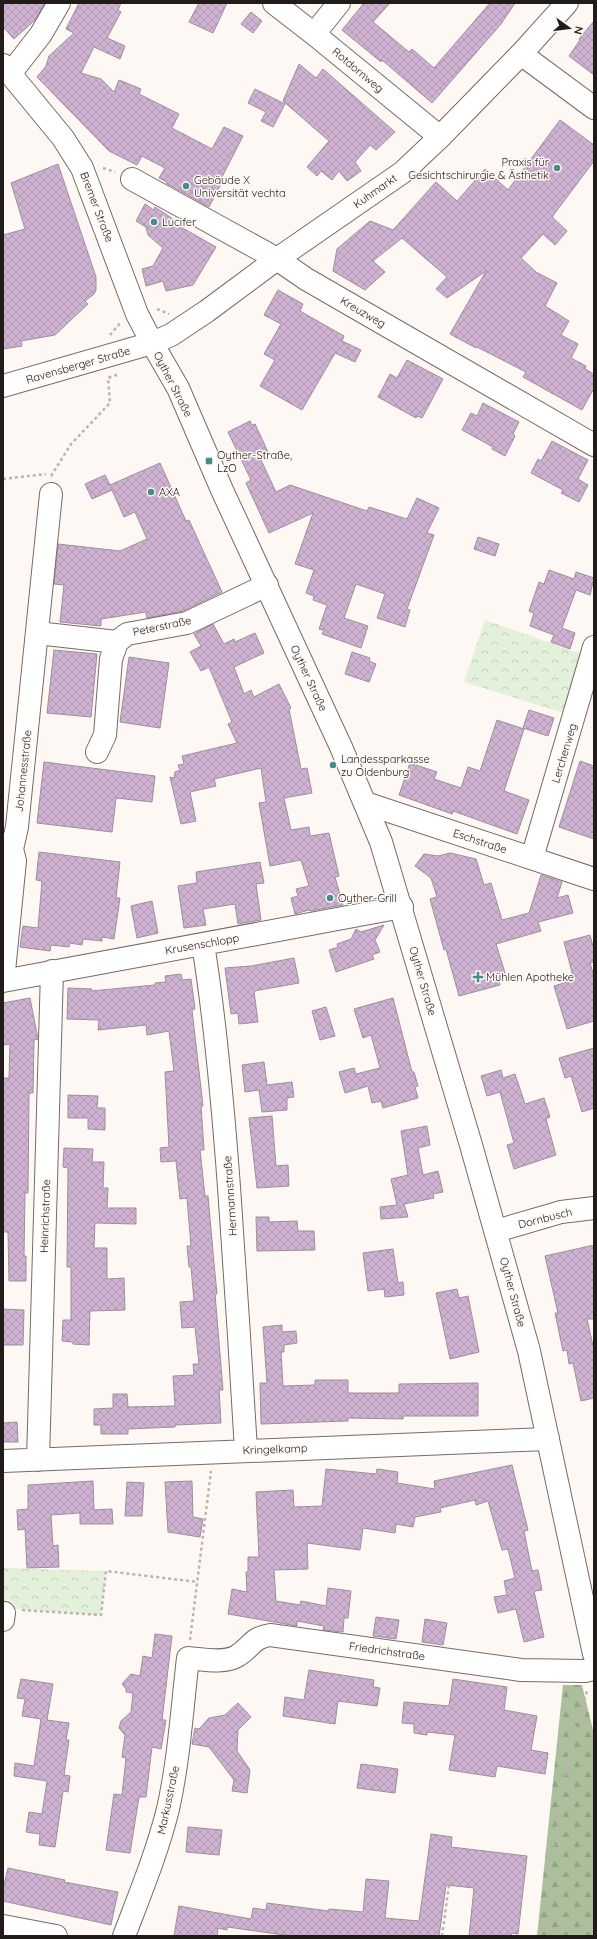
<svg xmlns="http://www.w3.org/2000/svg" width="597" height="1939" font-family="Quicksand,sans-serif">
<defs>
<pattern id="forest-firs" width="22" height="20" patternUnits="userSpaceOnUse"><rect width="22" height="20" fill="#abbf9c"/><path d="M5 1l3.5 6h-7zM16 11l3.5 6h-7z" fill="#93a486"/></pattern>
<pattern id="park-crowns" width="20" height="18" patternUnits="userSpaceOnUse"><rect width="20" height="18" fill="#e4f1da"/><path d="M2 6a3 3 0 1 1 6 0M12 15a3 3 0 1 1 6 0" fill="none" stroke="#c3ceba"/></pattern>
<pattern id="building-cross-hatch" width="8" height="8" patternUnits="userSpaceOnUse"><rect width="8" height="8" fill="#cfb2d1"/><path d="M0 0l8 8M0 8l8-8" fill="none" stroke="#b198b3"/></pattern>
</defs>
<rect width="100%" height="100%" fill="#fef8f4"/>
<path fill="url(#forest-firs)" d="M563,1685H582L594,1734V1936H537Z"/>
<path fill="url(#park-crowns)" d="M485,620L585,655L567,714L464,682Z
M3,1568L106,1571L101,1615L13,1609L3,1605Z"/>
<path fill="url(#building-cross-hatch)" stroke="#9a909a" d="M3,3H45L35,20L14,39L3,27Z
M79,3H121L118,10L121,12L107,38L125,46L120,59L94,47L81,73L101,79L114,92L119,80L141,89L139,94L179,114L172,128L212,149L224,127L243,136L221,179L223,180L209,207L166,183L167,182L159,178L165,168L142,156L137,165L109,151L37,77L46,66L49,56L74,33L66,29Z
M199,3H227L213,33L189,22Z
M364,3H390L373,22L409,52L412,49L434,68L490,3H515L501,24L432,103L382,60L381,62L342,30Z
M251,12L262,21L253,33L241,24Z
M594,21V75L569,56L580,40L579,39Z
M299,64L316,78L323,69L395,132L376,150L370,145L355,162L361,171L347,181L339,171L332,180L321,171L317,176L307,167L329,141L283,101Z
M255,89L285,104L273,127L261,121L266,112L248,103Z
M560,120L594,145V161L552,217L567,231L555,245L543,234L521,258L536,272L557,283L545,306L569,321L561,335L578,344L571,358L586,366L585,369L594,374V388L582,410L523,377L526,372L477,347L476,348L450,334L486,271L447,298L436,289L447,277L402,238L373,261L385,272L365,290L333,271L337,249L370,221L393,230L436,182L457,201L485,169L508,190Z
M58,164L96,277V290L94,294L85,301L88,304L55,335L21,341L22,346L3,349V235L25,229L11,183Z
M145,204L154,210L155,207L176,221L174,223L216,247L193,285L166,291L163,281L146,286L142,269L153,266L163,248L148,235L146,227L136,221Z
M278,290L303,304L300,311L344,336L342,341L361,350L355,362L335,353L302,410L260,386L275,360L264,354L281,324L264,315Z
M407,360L443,379L422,418L417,416L416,418L378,397L390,374L397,378Z
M483,403L519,422L513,434L515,436L505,456L492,449L493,447L462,430L471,413L477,416Z
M250,421L252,425L255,424L268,452L263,454L265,458L261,460L276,492L290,485L367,511L369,507L407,519L417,498L439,508L427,533L434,535L407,609L410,610L405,627L377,618L385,594L356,584L344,618L368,626L361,648L322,634L324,630L319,629L327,605L313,600L314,596L306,593L314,570L295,564L313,513L269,533L246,483L251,480L228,432Z
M552,441L588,460L578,479L588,485L579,502L561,493L563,490L531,473L538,459L541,461Z
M160,463L186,521L189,520L222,592L183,611L147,618L146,612L101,619V626L60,622L64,585L54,584L58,544L120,551L147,539L135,512L124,517L112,490L92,499L85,484L105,475L110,485Z
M478,537L499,544L495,556L474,549Z
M549,570L574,579L576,572L594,578L590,595L576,590L562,628L575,633L570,649L551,642L554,635L530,626L534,613L529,611L539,582L544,584Z
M213,624L224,644L234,639L235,642L255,633L264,653L234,667L244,694L251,690L254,697L279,684L291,708L289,709L301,769L307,768L312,793L284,798L291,830L309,827L310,836L329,833L339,876L335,877L343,905L310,911L309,910L295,914L291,898L298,896L296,889L309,886L301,860L270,866L259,803L266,802L261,768L214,779L216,786L190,792L196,821L181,824L170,777L174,778L175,772L180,770L178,765L184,764L182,756L237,743L228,724L232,722L209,667L201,671L190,652L201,646L194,634Z
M54,650L97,654L91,717L47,713Z
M352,652L370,658L369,661L376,664L369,682L345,674Z
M129,657L169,663L160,728L120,722Z
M529,710L554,718L548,736L523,728Z
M497,720L524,729L504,791L529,800L517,834L453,811L452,814L399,795L410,763L437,772L434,779L461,788L468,767L480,771Z
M580,761L594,766V839L559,827Z
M44,762L155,776L152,802L116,798L112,832L37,823Z
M39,852L120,862L116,898H120L114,939L102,937V941L83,939L82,945L70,943L69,947L51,945L50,951L20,947L23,926L38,928L42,881L36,880Z
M450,853L476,859L484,885L491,883L502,920L529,913L541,875L562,882L557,898L568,895L573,913L538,922L541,931L496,944L506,976L498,978L500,985L459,996L446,949L444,950L430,899L437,897L431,878L415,866L424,854L438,856Z
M260,862L264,883L256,884L261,920L238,924L235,904L203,909L206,925L184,928L178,886L197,883L196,872Z
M152,901L158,933L137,938L131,906Z
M384,925L375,940L380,952L372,955L374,959L336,972L329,950L338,947L337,944L351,939L356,929L361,932Z
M590,935L594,950V962L590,963L594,977V1021L567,1029L554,986L574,980L564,942Z
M294,958L299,983L254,991L258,1022L239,1024L238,1013L231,1014L225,968L251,966Z
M181,974L182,980L191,979L195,1009L192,1010L203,1106H201L204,1150H200L205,1196H208L214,1263L217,1294H215L223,1390H219L221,1423L175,1425V1427L128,1429V1434H101V1425H94V1409L113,1408V1394H127L128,1407L175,1406L173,1376L194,1375L193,1364H199L195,1327L182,1328L180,1302L194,1301L191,1267H189L187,1246H191L187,1198L180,1199L176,1161L161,1162L160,1148L169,1147L165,1072L174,1071L169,1031L147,1035L146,1025L98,1030L99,1020L67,1019L68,988L92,989L91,991L155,985V983L166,982L165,976Z
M30,998L38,1039L34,1040L33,1093H29L28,1193H25L24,1256H26V1281H9L8,1232H3V1078H9L10,1044L3,1045V1003Z
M393,998L412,1072H414L418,1086L415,1087L418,1098L383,1108L381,1101L372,1103L368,1086L345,1093L339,1072L354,1068L356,1074L380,1068L371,1035L363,1038L354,1009Z
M326,1007L335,1036L320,1040L312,1011Z
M594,1048V1108L582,1112L571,1076L565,1078L559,1058Z
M264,1062L267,1085L292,1082L294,1097L287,1098V1110L262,1112L259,1090L245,1092L242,1065Z
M501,1070L503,1078L515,1074L525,1104L544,1098L550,1117L546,1119L556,1155L514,1169L507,1145L514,1143L500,1092L487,1096L481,1076Z
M68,1095L98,1096L97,1108H105V1130L88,1129V1118H68Z
M272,1116L276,1166L288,1165L289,1186L257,1188L249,1118Z
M427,1126L430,1145L418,1148L423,1175L438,1171L443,1192L433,1194L434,1198L404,1204L408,1217L381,1219L380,1207L397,1205L391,1179L408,1175L401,1131Z
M64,1148L93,1149L92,1162H104L103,1188H108L107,1208H136V1224L95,1223L94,1248H107V1279L124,1278L125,1310L90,1311L89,1345L73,1344V1342L62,1341L63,1320H71V1267H67L68,1168L63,1167Z
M256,1217H269V1222L297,1221L298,1231H314L315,1250L257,1251Z
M594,1245V1319H587L594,1350V1398L581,1401L573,1363L569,1364L567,1350L563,1351L555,1313H558L545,1256Z
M393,1249L398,1283L403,1282L404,1295L385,1297L384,1289L368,1291L363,1253Z
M457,1289L459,1298L468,1296L479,1352L450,1359L436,1293Z
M3,1309L24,1310L23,1345H3Z
M282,1325V1332L296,1331L297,1343L284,1345V1352H281L283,1386L315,1385V1380H348V1393H399V1384L478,1383V1416H403V1419L348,1418V1421L261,1424L260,1383H267L263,1327Z
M17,1422L18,1442H3V1423Z
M512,1465L528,1530L524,1531L532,1571L538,1570L542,1590L534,1591L544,1637L524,1642L516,1609L498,1613L494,1597L507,1595L504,1581L515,1578L508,1549L502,1550L488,1501L476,1505L475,1500L440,1508L441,1512L415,1517L413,1527L396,1524L395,1533L363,1528L360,1550L307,1543L308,1569L274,1570L276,1601L300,1605L301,1601L326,1606L328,1588L351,1591L348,1618H344L343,1632L323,1630L324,1626L297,1621V1626L228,1614L232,1589L247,1592L246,1572H248V1557H259L256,1492L293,1490L294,1507L322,1506L326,1469L376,1474L377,1469L398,1472L397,1483L435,1489L434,1481Z
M93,1481L94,1510L112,1509L113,1524H80V1513L51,1515L53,1546L58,1545L59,1567L27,1568L25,1529L18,1530L17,1510L28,1509V1485Z
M192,1481L193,1517L203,1519L200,1537L168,1532L165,1482Z
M127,1482L144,1483L142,1516H125Z
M376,1617L399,1620L396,1639L373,1636Z
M425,1619L447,1623L443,1645L422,1642Z
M155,1634L172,1636L162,1720H166L161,1749L152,1747L146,1797H139L130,1853L106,1850L114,1794L122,1795L126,1758L122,1757L125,1735L119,1728L121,1721L131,1712L133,1693L126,1692V1689L122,1684L131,1674L140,1676L143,1656L152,1658Z
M309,1670L374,1680L373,1687L380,1688L377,1706L338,1701L335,1724L283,1716L285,1697L304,1700Z
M21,1679L53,1684L47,1720L69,1723L66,1740H69L64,1775L70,1776L68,1792L63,1791L55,1847L39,1845L40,1834L26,1832L29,1812L42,1814L47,1781L14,1776L15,1763L34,1766L41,1719L22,1716L25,1699L17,1698Z
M453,1679L507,1687L504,1710L537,1716L531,1750L548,1753L545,1774L497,1766L495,1777L449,1770L455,1735L427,1732V1735L414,1733V1724L402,1723L404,1702L449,1706Z
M238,1703L251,1717L238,1730L237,1751L250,1770L247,1793L232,1791L234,1780L209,1747L192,1744L195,1728L199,1729L209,1718L225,1715Z
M361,1764L398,1769L395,1793L357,1788Z
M188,1827L222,1830L219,1855L186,1852Z
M431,1834L452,1837L451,1847L527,1856L518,1934L512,1933L511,1936H469L474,1888L446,1885L439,1936H291L227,1927V1930L218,1928L217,1936H174L179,1906L251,1919L253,1908L266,1910L267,1903L329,1911V1909L363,1912L366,1879L389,1881L385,1918L419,1921Z
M8,1868L65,1880L64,1882L118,1892L111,1925L3,1901V1889Z"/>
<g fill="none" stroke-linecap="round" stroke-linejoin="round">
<g stroke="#786b64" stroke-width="24">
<path id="minor" d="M274,3L314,34L440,137
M314,34L339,3
M521,54L594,108
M3,65L63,138L82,168L137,314L152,343
M10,74L41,34L59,3
M132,179L277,259L306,279L594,445
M37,633L117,642
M97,752L105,735L111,659L117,642L127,634L187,623L267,585
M365,803L594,879
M3,844L12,849L17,827L51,494
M532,858L594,647
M203,944C216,1025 223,1106 229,1187C235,1275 241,1362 246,1450
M3,981L402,907
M3,981L15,861L12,849
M496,1231L561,1212L594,1208
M38,1460L52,971
M3,1461L548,1439
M3,1620L4,1613
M3,1926L56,1936
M124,1936C140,1894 157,1853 168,1809C179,1760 182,1709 188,1658C202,1659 224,1664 237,1656C251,1648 251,1638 270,1635L521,1670L585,1671L594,1669"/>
</g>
<g stroke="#786b64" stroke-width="24">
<path id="major" d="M152,343L178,388L222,490L341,747L381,842L471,1145L529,1351L594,1654
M3,386L152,343L171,335L207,311L277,259L403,172L440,137L521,54L567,3"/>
</g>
<path stroke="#bab4b0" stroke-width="2.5" stroke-dasharray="3 3" stroke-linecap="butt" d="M103,168L115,172
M157,309L169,314
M110,335L121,322
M51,476L71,444L110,403L108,378L119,374
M3,479L46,474
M22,1610L101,1615L106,1571L198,1582
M190,1640L211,1471
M442,1936L454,1849
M552,1936L549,1898L551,1860L574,1730L587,1691L586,1689"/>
<use href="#minor" stroke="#fff" stroke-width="22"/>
<use href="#major" stroke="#fff" stroke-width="22"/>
</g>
<g fill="#458d89" stroke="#fef8f4" stroke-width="1.5">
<circle cx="557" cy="168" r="4"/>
<circle cx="186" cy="186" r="4"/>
<circle cx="154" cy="222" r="4"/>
<rect x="205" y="457" width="8" height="8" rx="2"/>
<circle cx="151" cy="492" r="4"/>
<circle cx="333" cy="765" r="4"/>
<circle cx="330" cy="898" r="4"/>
<path d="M476 971h4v4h4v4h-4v4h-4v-4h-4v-4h4z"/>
</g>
<g text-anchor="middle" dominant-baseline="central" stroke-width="3" stroke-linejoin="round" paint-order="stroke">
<g font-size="11" fill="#211c19" stroke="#fef8f4">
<text transform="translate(358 70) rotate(40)">Rotdornweg</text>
<text transform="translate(375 191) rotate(-35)">Kuhmarkt</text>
<text transform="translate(97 207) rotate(69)">Bremer Straße</text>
<text transform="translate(363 312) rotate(30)">Kreuzweg</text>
<text transform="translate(78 365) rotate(-16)">Ravensberger Straße</text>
<text transform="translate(173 384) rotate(63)">Oyther Straße</text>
<text transform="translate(162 626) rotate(-12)">Peterstraße</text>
<text transform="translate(309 678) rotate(65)">Oyther Straße</text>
<text transform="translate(564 753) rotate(-73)">Lerchenweg</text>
<text transform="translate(23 771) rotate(-84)">Johannesstraße</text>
<text transform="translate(480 841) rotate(18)">Eschstraße</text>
<text transform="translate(202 944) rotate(-10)">Krusenschlopp</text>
<text transform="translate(423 981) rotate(74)">Oyther Straße</text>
<text transform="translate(230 1196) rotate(-94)">Hermannstraße</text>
<text transform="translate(45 1216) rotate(-88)">Heinrichstraße</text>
<text transform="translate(545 1218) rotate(-14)">Dornbusch</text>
<text transform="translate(513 1292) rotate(75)">Oyther Straße</text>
<text transform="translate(275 1449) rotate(-2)">Kringelkamp</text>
<text transform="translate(387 1651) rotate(8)">Friedrichstraße</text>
<text transform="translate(168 1800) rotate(-78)">Markusstraße</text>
</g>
<g font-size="11" fill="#211c19" stroke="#fef8f4" text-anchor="start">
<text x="549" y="162" text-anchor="end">Praxis für<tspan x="549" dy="13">Gesichtschirurgie &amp; Ästhetik</tspan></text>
<text x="194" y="180">Gebäude X<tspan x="194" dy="13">Universität vechta</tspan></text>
<text x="162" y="222">Lucifer</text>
<text x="217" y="455">Oyther-Straße,<tspan x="217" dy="13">LzO</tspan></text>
<text x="159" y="492">AXA</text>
<text x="341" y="759">Landessparkasse<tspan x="341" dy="13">zu Oldenburg</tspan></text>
<text x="338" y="898">Oyther-Grill</text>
<text x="486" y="977">Mühlen Apotheke</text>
</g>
</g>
<rect width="597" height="1939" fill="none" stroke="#211c19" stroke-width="8"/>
<g transform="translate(569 28) rotate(104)" stroke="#fef8f4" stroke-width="3" paint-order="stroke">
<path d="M0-3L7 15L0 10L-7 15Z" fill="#211c19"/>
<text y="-6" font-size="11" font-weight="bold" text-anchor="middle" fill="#211c19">N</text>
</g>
</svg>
